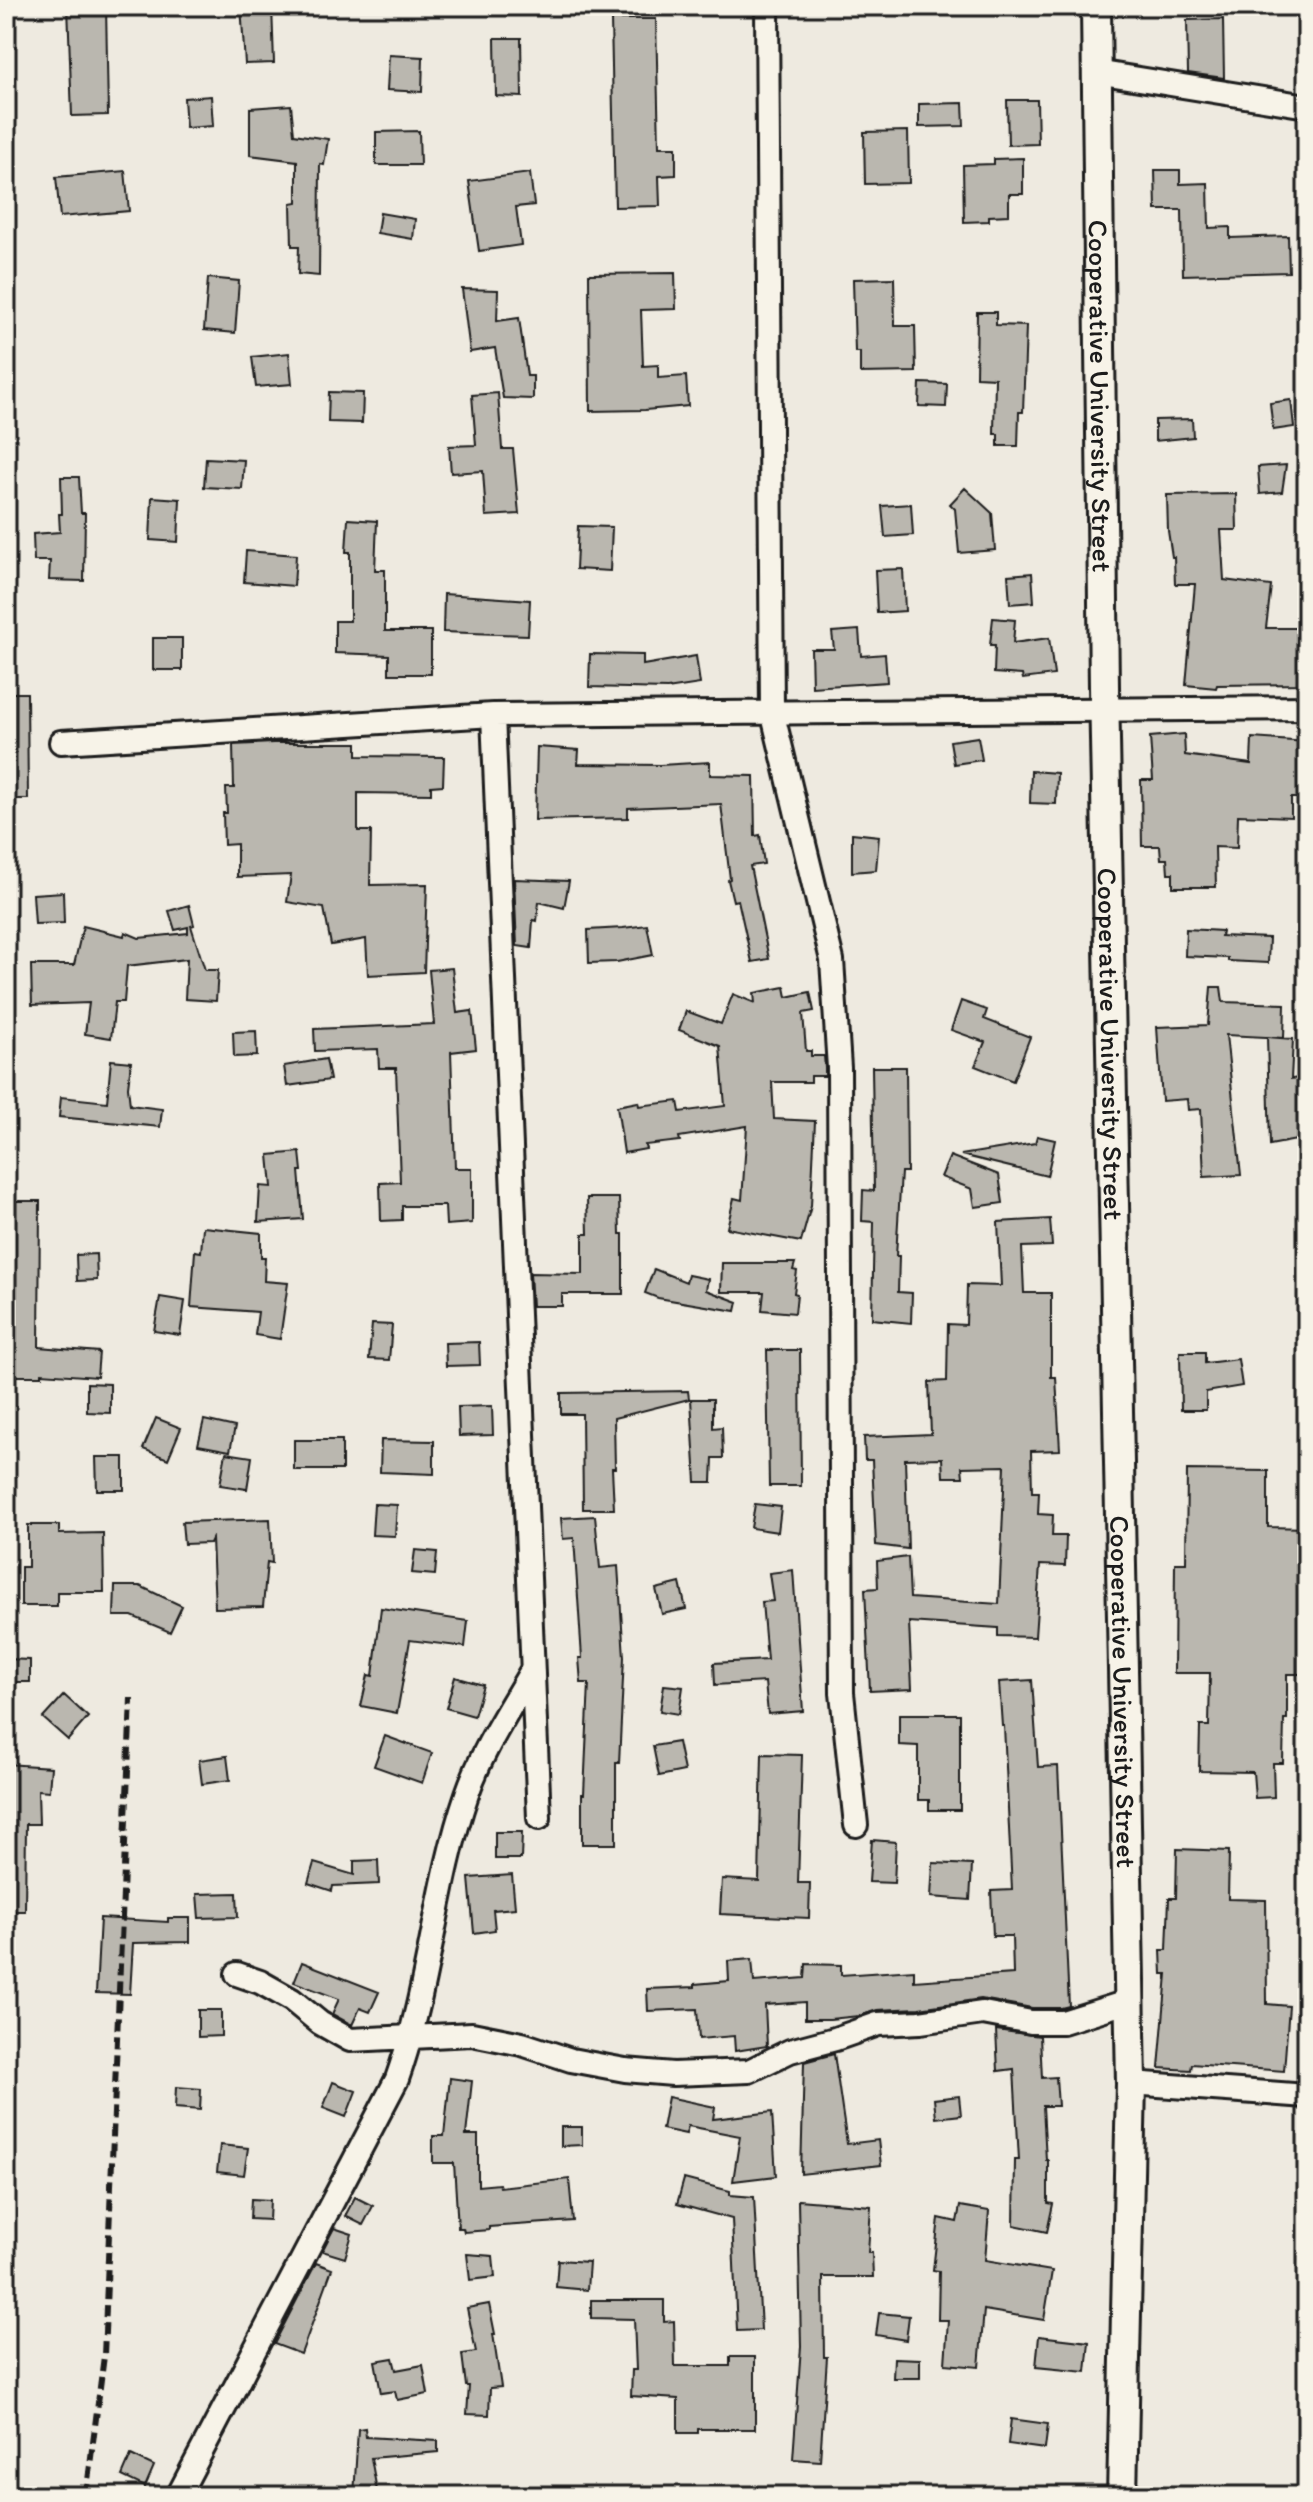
<svg xmlns="http://www.w3.org/2000/svg" width="1313" height="2502" font-family="Itim,sans-serif">
<rect width="100%" height="100%" fill="#eeeae0"/>
<filter id="ink" filterUnits="userSpaceOnUse"><feTurbulence type="fractalNoise" baseFrequency=".0125" numOctaves="2"/><feDisplacementMap in="SourceGraphic" scale="16" xChannelSelector="R" yChannelSelector="G"/><feConvolveMatrix kernelMatrix="1 2 1 2 8 2 1 2 1" color-interpolation-filters="sRGB"/></filter>
<g filter="url(#ink)">
<path fill="#bab7af" stroke="#1c1c1c" stroke-width="2" d="M68,6H106L108,115L72,116Z
M241,6H272L274,63L245,64Z
M611,19H656L659,147H676V175L659,176L660,206L615,207Z
M1223,19L1224,78L1188,73L1187,20Z
M495,38H521L522,97L496,96Z
M389,55L423,57L422,92L387,90Z
M211,96L213,126L186,128L184,98Z
M1007,100H1037L1038,144L1008,145Z
M963,103L964,126L919,127V104Z
M291,105L294,134L328,139L324,165L320,164L319,276L298,274L299,246H292L291,203L297,202V161L250,155V108Z
M419,131L420,165H376V132Z
M908,131L909,183L865,184L864,132Z
M1023,158V194H1009V215L989,216V221L964,222L963,165L994,164V159Z
M1155,170H1180V184L1208,183L1209,228L1230,227V238L1288,236L1289,272L1183,275L1182,210H1156Z
M125,171L129,211L60,217L56,177Z
M530,173L534,205L516,207L521,245L479,251L469,181Z
M380,213L415,219L413,239L377,233Z
M675,273L676,309L641,310L643,366L658,365V378L686,376L688,406L645,410L590,411L589,274Z
M208,278L239,281L235,333L204,330Z
M894,278L895,326H915L916,372L860,373V352H855L853,279Z
M462,289L498,290L497,321L519,318L527,376H533V399L503,398L495,348L470,352Z
M977,312H996V325L1026,326L1023,412H1019L1018,446H998V434H994L995,378L976,377Z
M289,353L292,384L256,387L252,357Z
M920,383L947,384L946,407L919,406Z
M329,392L363,393L362,423L328,422Z
M498,393L502,449H513L519,514L486,516L483,471L451,473L449,446L476,445L472,395Z
M1291,400L1294,427L1273,430L1270,403Z
M1192,419L1193,437L1155,441V420Z
M206,458L244,460L242,489L204,487Z
M1286,465L1282,492L1260,494L1258,467Z
M61,477H79L81,513H85L84,581L49,580L50,561H34L33,534L60,532L59,514H62Z
M965,488L992,513L995,550L959,553L955,509L950,504Z
M1236,494L1237,530H1221L1224,580L1271,586L1266,628H1307V684L1217,685L1216,688L1186,685L1195,584H1175L1174,557H1172L1168,531L1167,495Z
M152,497L180,499L178,542L150,540Z
M911,504L913,535L885,537L882,506Z
M348,519L377,521L375,570H385V631H431V674H389V655L335,653V621H350V552H346Z
M578,526L612,527L610,571L576,569Z
M246,551L296,555L294,586L244,582Z
M903,569L905,611L877,613L875,570Z
M1032,573L1034,602L1010,604L1008,575Z
M444,594L530,600L528,635L443,632Z
M993,618L1015,620L1013,643L1049,638L1054,675L1023,679L1022,675L994,673L995,645H990Z
M859,630L861,656L885,654L887,682L812,687L811,649H834L832,632Z
M153,638H182V670H153Z
M590,654L643,655V665L696,656L700,684L667,689L589,687Z
M6,693H27L28,799H6Z
M1184,734L1185,755L1251,764L1252,738L1307,742V798H1291V817L1238,815L1237,848L1215,847L1216,887H1173V873H1168L1167,859H1161L1160,846H1142L1141,780H1153L1150,737Z
M978,737L982,760L954,764L950,741Z
M273,743H357V756L444,757L443,785L431,786V794L358,793V831H371L370,885L427,884L424,972L368,975L366,939L331,945L324,908L287,902L291,875L237,877V844L224,845L223,813H227L226,788H234L233,745Z
M537,747L579,750L578,764L660,765L710,762V775L754,776L755,836L760,835L764,864L750,866L769,959L752,962L738,900L733,901L728,880L730,879L721,804L628,808V818L535,820Z
M1031,771L1057,773L1056,804L1030,803Z
M852,833L879,836L876,870L852,872Z
M514,879L569,881L564,908L539,902L537,921L533,920L531,948L517,946Z
M63,892L64,923L35,924L33,894Z
M189,905L194,925L191,926L205,970H218L216,1001L185,999L187,959L127,966L124,1002H115L111,1038L85,1034L89,1003L32,1005L31,965H74L83,926L124,936L125,932L139,938L188,933V927L175,930L169,911Z
M647,925L653,955L617,962L589,963L588,930L623,928Z
M1186,929L1222,931L1221,936L1269,938L1268,963L1228,961V958L1185,956Z
M452,968L457,1013L472,1011L476,1049L451,1052L455,1168H472V1223L446,1225L445,1206H402V1220L381,1221L380,1183L400,1182L396,1068H379L378,1049L315,1051L314,1029L434,1024L429,970Z
M785,987L787,997L810,992L814,1011L803,1013L806,1051H811V1056H824L825,1068V1076H811V1082H772L774,1119L815,1121L811,1206L801,1242L727,1228L734,1198L742,1200L747,1126L679,1137L680,1141L645,1145L646,1149L624,1153L617,1106L638,1102L639,1106L678,1101L680,1112L725,1106L720,1046L679,1030L686,1011L721,1024L733,994L755,1003L754,993Z
M1211,987H1221L1223,1002L1285,1004L1284,1038L1226,1035L1241,1175L1204,1177L1201,1109L1188,1110L1187,1099L1162,1101L1157,1027L1208,1025Z
M961,1001L987,1010L984,1019L1030,1037L1013,1081L975,1066L985,1042L951,1030Z
M256,1031L257,1056L234,1057L233,1032Z
M1267,1037L1293,1039L1291,1079L1300,1078L1301,1108L1307,1107V1138L1270,1145Z
M326,1059L330,1080L287,1086L284,1066Z
M111,1060L131,1062L128,1087L130,1105L162,1109L160,1127L59,1117L61,1097L107,1102Z
M872,1067H906L907,1172H901L896,1256H899L898,1292L912,1293L911,1323L872,1319L874,1222L862,1221L863,1190L874,1191Z
M1037,1136L1055,1140L1047,1176L961,1155L1035,1143Z
M300,1152L302,1171H299L303,1219L258,1222L260,1186L272,1187L269,1155Z
M950,1156L999,1175L1003,1203L975,1207L972,1189L941,1177Z
M587,1198H619L620,1234H623V1294H562V1306H532L530,1273L583,1274V1234H588Z
M6,1201H40L39,1347L99,1352L97,1377L42,1373V1376H7Z
M1050,1219L1052,1246L1022,1247L1024,1293H1051V1377H1056L1060,1450L1031,1451L1032,1492H1039L1038,1514L1053,1515L1052,1536H1066L1065,1566L1040,1565L1035,1637L998,1636V1628L909,1622L912,1689L870,1691L865,1589L878,1588L877,1561L908,1557L910,1598L999,1604L1005,1466L962,1467L963,1477H943L942,1458L905,1459L908,1549L876,1545L872,1460H865L864,1437L931,1434L929,1382L947,1381L948,1324L966,1325L967,1285L1001,1286L998,1222Z
M203,1227L261,1233V1257H265L264,1281L288,1283L280,1339L255,1335L258,1312L191,1307L195,1251L201,1252Z
M96,1254L97,1280L77,1281L76,1255Z
M722,1263H795L793,1270L797,1271L794,1293L797,1294L795,1313L762,1310L764,1292H721Z
M654,1269L686,1282L688,1275L708,1279L706,1290L738,1302L736,1311L658,1298L645,1293Z
M160,1297L185,1301L180,1335L154,1331Z
M372,1324L392,1325L389,1360L369,1359Z
M479,1342L480,1365L446,1366L445,1343Z
M767,1350H800L801,1486H769Z
M1180,1352H1205V1363L1238,1359L1242,1386L1206,1392V1410H1181Z
M87,1383L110,1384V1413L87,1412Z
M688,1391L689,1399L614,1418L615,1468H612L614,1509H583L582,1414H561V1393Z
M691,1399H713V1428L722,1427L723,1458H713L712,1482H696Z
M492,1406L493,1435L459,1436L458,1407Z
M156,1418L181,1428L168,1459L143,1449Z
M204,1420L235,1427L230,1451L198,1445Z
M294,1440H342V1470H294Z
M381,1440L434,1441V1474L380,1472Z
M226,1453L252,1457L247,1489L220,1485Z
M96,1457H124V1490H97Z
M1187,1470L1268,1471V1527L1307,1528V1674H1287V1719H1284L1283,1763H1273L1274,1797L1255,1798L1253,1772L1199,1771L1200,1726H1209L1210,1673H1174L1175,1563H1186Z
M374,1504L397,1505L395,1536L372,1535Z
M755,1504L781,1507L778,1532L751,1528Z
M595,1516L600,1568L618,1566L624,1657L619,1763H616V1844H582V1794H584L589,1683H581L579,1658H582L574,1538L563,1539L561,1518Z
M270,1519L272,1563L267,1562L263,1607L215,1608L212,1539L210,1543L184,1544L182,1522Z
M28,1525H59V1534L103,1533L104,1592H57V1606H21V1567H28Z
M415,1550L437,1552L435,1575L412,1573Z
M793,1570L803,1711L768,1714L765,1682L715,1685L714,1663L767,1660L762,1602L773,1601L769,1573Z
M680,1583L686,1609L662,1614L656,1589Z
M115,1586H140L182,1606L170,1632L132,1616H114Z
M381,1608L468,1621L465,1647L410,1640L397,1713L361,1706L368,1675L373,1676Z
M6,1659L30,1660V1682H6Z
M455,1677L483,1685L474,1716L446,1708Z
M1032,1680L1038,1767L1058,1766L1069,2006L1061,2008H1032L981,1999L919,2008L877,2010L859,2016L830,2019H805V2002L765,2005L767,2046L735,2051L734,2036L699,2039L697,2009L648,2011L647,1989L695,1987V1984L729,1981L728,1961L752,1959L754,1982L805,1978L806,1964L841,1965V1975L914,1970V1981L1013,1974L1012,1936H993L991,1891L1012,1890L1004,1726H1002L999,1682Z
M664,1685L683,1687L679,1714L660,1711Z
M64,1695L88,1717L68,1740L43,1718Z
M899,1714H960V1810H929V1800H918V1746L899,1745Z
M385,1736L432,1753L422,1783L374,1766Z
M678,1742L684,1771L659,1776L653,1746Z
M762,1754L802,1755L798,1883H810L809,1918L720,1914L722,1879L759,1881Z
M227,1756L230,1780L202,1784L199,1760Z
M6,1764L51,1767L49,1791L38,1790L39,1824H26L25,1911H6Z
M495,1832H522L521,1859H495Z
M872,1840L896,1842L894,1883L869,1882Z
M1177,1849L1229,1851L1228,1899L1266,1900L1267,2004L1289,2006L1284,2071L1192,2064L1191,2070L1159,2068L1167,1974H1162L1161,1950H1167L1169,1898H1176Z
M378,1860L379,1884L333,1886L332,1891L308,1883L314,1863L354,1875V1861Z
M933,1863L972,1865L970,1900L931,1897Z
M512,1875L515,1908L493,1910L495,1930L474,1933L469,1878Z
M237,1893L238,1917L199,1918L197,1894Z
M100,1918L168,1922V1918H190V1942L133,1943L130,1994L96,1993Z
M302,1962L379,1992L370,2012L360,2008L352,2025L332,2014L339,1999L294,1982Z
M198,2010H221V2036L198,2037Z
M996,2030L1040,2036L1042,2078L1056,2077L1058,2106H1043L1046,2160H1048V2203L1053,2204L1047,2232L1014,2225L1015,2160H1019L1014,2069L998,2071Z
M834,2054L847,2144L878,2140L881,2165L801,2174L804,2062Z
M450,2078L472,2081L466,2135H478V2186L499,2184L500,2187L569,2179L573,2221L489,2227V2230L464,2232L463,2228H458L454,2163H433V2136H444Z
M333,2082L356,2091L346,2117L323,2108Z
M176,2087L201,2089L200,2110L175,2108Z
M959,2096L961,2115L936,2118L934,2099Z
M668,2097L715,2107L713,2119L772,2112L776,2176L733,2181L740,2136L688,2126L686,2134L662,2129Z
M561,2127H582V2145L561,2146Z
M220,2145L248,2148L244,2175L217,2172Z
M684,2179L730,2191V2195L754,2197L761,2330L737,2331L732,2219L677,2204Z
M355,2197L373,2206L363,2225L345,2216Z
M251,2199L270,2200L269,2220L250,2219Z
M798,2200L871,2206L868,2253H872L873,2277H823L824,2357H827L820,2461L793,2459L801,2346Z
M960,2206L989,2211L985,2260L1052,2271L1044,2320L984,2310L979,2367L945,2364L948,2320H938L939,2271L933,2270L939,2218L957,2222Z
M334,2228L352,2234L345,2258L322,2251Z
M467,2254L493,2256L495,2277L470,2280Z
M558,2260L589,2262L587,2290L556,2287Z
M316,2263L332,2269L301,2354L274,2344Z
M591,2300H664V2322L674,2321L675,2366H730V2357H755V2429H698V2433H678V2399L631,2396L632,2370H636L634,2319L591,2318Z
M489,2304L495,2334H493L501,2387L490,2388L489,2415L467,2414L469,2386H466L462,2354L476,2352L467,2308Z
M879,2313L909,2316L906,2340L876,2335Z
M1039,2336L1089,2342L1086,2372L1036,2367Z
M393,2358L396,2370L423,2365L428,2394L397,2400L395,2391L381,2393L375,2361Z
M894,2358L920,2359V2378H893Z
M1011,2419L1048,2424L1045,2449L1008,2444Z
M365,2428L366,2437L438,2441V2452L371,2458L378,2496H354L358,2429Z
M131,2455L154,2466L145,2487L122,2476Z"/>
<g fill="none" stroke-linecap="round" stroke-linejoin="round">
<g stroke="#1c1c1c" stroke-width="28">
<path id="minor" d="M767,6L772,711L832,960L839,1068L842,1693L856,1825
M1096,72L1307,106
M493,715L539,1818
M61,742L493,715L1307,708
M237,1974L260,1982L292,2000L320,2023L350,2040L472,2034L522,2044L571,2060L625,2070L673,2074L749,2071L790,2051L835,2039L878,2024L920,2022L983,2013L1031,2022H1063L1130,2001
M1131,2083L1307,2096
M178,2496L397,2079C430,1986 435,1887 467,1794C482,1750 509,1710 532,1670"/>
</g>
<g stroke="#1c1c1c" stroke-width="34">
<g id="tertiary">
<path id="s1" d="M1096,6L1104,687L1131,2083L1122,2496"/>
</g>
</g>
<use href="#minor" stroke="#f7f3e8" stroke-width="22"/>
<use href="#tertiary" stroke="#f7f3e8" stroke-width="28"/>
<path stroke="#1c1c1c" stroke-width="6" stroke-dasharray="12 6" stroke-linecap="butt" d="M86,2496L104,2356L131,1698"/>
</g>
</g>
<g text-anchor="middle" dominant-baseline="central" stroke-width="6" stroke-linejoin="round" paint-order="stroke">
<g font-size="28" fill="#1c1c1c" stroke="#f7f3e8">
<text stroke="none"><textPath href="#s1" startOffset="390">Cooperative University Street</textPath></text>
<text stroke="none"><textPath href="#s1" startOffset="1038">Cooperative University Street</textPath></text>
<text stroke="none"><textPath href="#s1" startOffset="1686">Cooperative University Street</textPath></text>
</g>
</g>
<rect width="1313" height="2502" fill="none" stroke="#f7f3e8" stroke-width="32"/>
<rect x="16" y="16" width="1281" height="2470" fill="none" stroke="#1c1c1c" stroke-width="3" filter="url(#ink)"/>
</svg>
